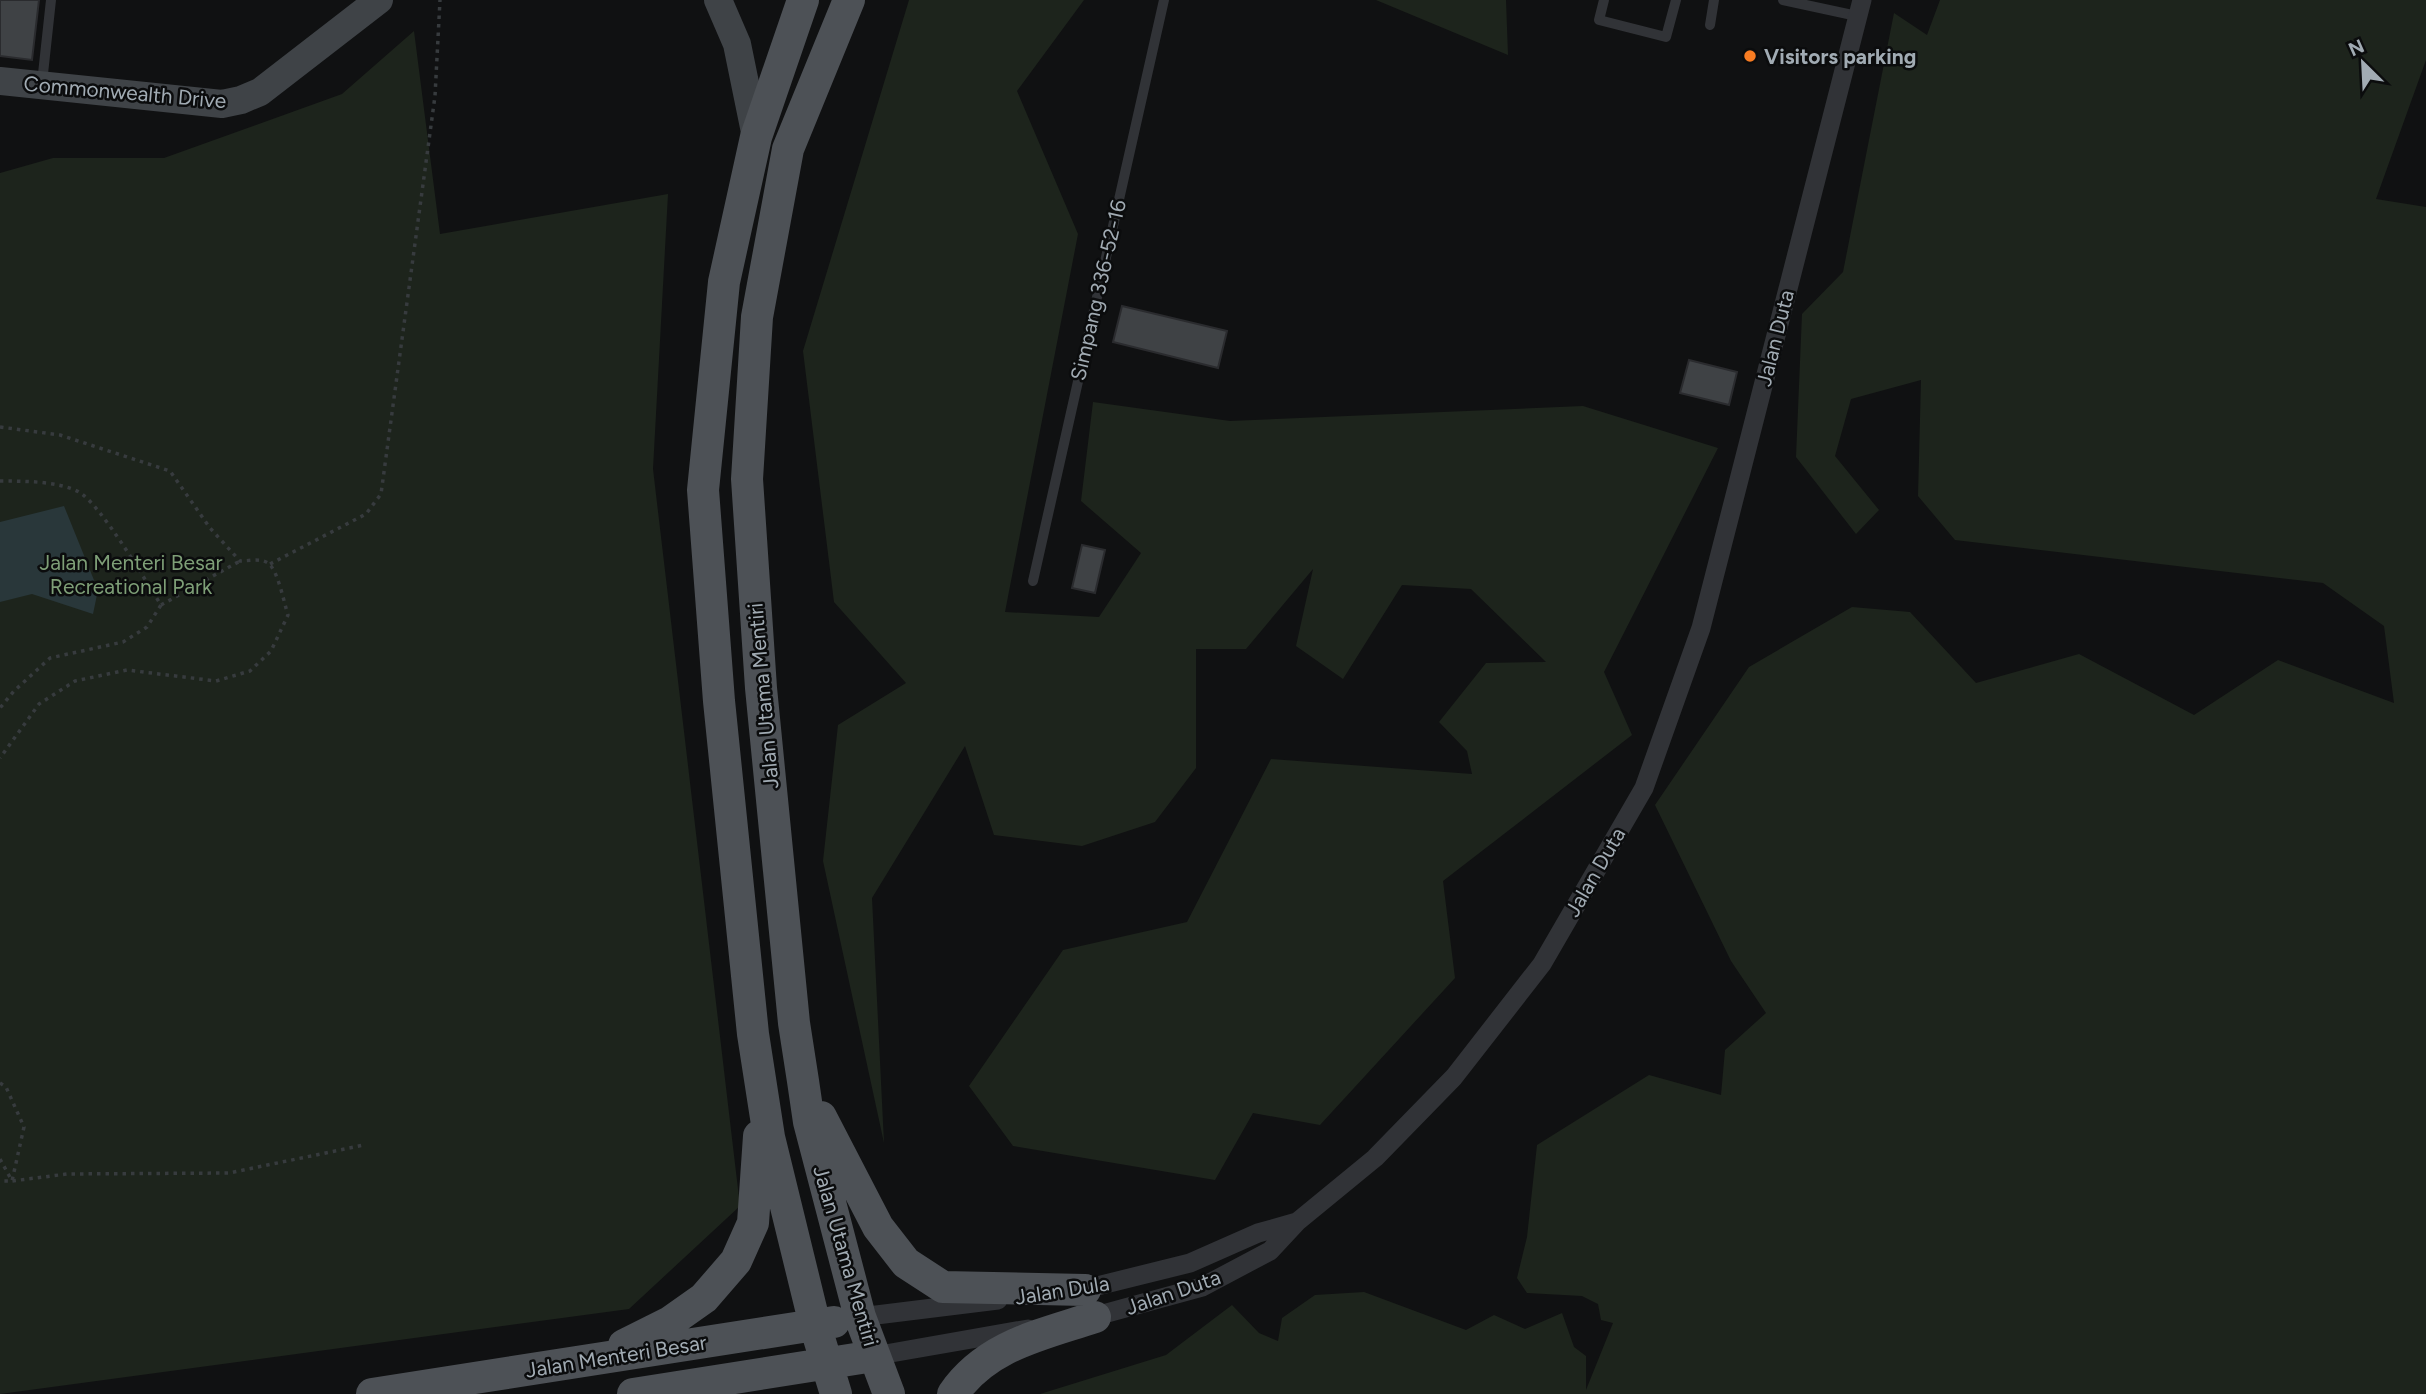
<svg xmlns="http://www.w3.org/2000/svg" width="2426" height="1394" font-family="Figtree,sans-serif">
<rect width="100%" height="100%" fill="#101112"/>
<path fill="#1d241c" d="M909,0H1084L1017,91L1078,234L1005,612L1099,617L1141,553L1081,501L1093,402L1230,421L1583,406L1718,448L1604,672L1632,735L1443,881L1455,978L1320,1125L1253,1113L1215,1180L1013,1146L969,1086L1063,950L1187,922L1271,759L1472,774L1467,751L1439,722L1486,663L1546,662L1471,589L1402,585L1343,679L1296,646L1313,569L1246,649H1196V768L1155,822L1082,846L994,835L965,746L872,898L884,1143L823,861L838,725L906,683L834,602L803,351Z
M1376,0H1506L1508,55Z
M1940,0H2426V60L2376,199L2426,207V1394H1040L1166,1355L1232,1305L1259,1333L1278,1341L1282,1318L1315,1295L1364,1292L1466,1330L1494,1315L1525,1329L1562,1313L1574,1347L1586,1356V1390L1613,1323L1601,1320L1598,1304L1582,1296L1527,1293L1517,1278L1527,1237L1537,1145L1649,1075L1721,1095L1725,1050L1766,1013L1731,961L1655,805L1749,667L1852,607L1910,612L1976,683L2079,654L2194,715L2278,660L2394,703L2384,626L2323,583L1955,540L1918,496L1921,380L1851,399L1835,456L1879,510L1856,534L1796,457L1802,314L1843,272L1894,13L1927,35Z
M414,31L440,234L668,194L653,469L740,1206L629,1309L0,1394V173L53,158H164L342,94Z"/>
<path fill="#29373a" d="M64,506L98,590L93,614L32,594L0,602V522Z"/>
<path fill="#3f4245" stroke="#2a2b2e" stroke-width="2" d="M0,0H39L32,60L0,56Z
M1122,306L1227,331L1218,368L1113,342Z
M1689,360L1737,372L1729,405L1680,393Z
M1082,545L1105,550L1095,593L1072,588Z"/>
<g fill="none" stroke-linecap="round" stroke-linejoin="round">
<path stroke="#373b3e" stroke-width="3.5" stroke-dasharray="3.5 5" stroke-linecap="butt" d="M0,427L60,435L170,471L210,528L240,561C249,561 260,558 268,563C278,570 284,603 288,615L271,651L250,671L216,681L127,670L75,681L39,704L0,758
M0,481C22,481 59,481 79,492C101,505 145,580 161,605L147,627L123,642L50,658L14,691L0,708
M270,564L366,514L381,494L435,96L440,0
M161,605L240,561
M0,1083L6,1087L24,1127L12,1181H0
M0,1159L12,1181L67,1174L229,1173L364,1145"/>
<path stroke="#313337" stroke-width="10" d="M1604,0L1599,20L1666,37L1676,0
M1783,0L1857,16
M1710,25L1714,0
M42,83L51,0
M1033,581L1164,0"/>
<path stroke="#313337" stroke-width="19" d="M1077,1291L1190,1263L1258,1233L1297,1222
M860,1317L998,1300
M1085,1319L1202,1287L1270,1251L1297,1222L1375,1158L1454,1077L1542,964L1644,788L1701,628L1862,0
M874,1356L1028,1329"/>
<path stroke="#3f4347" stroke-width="28" d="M718,0L737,44L756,137
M0,81L222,104L241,100L260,92L379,0"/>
<path stroke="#4d5156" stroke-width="32" d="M803,0L756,137L724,282L703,490L719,701L753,1034L769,1137L815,1325L836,1394
M849,0L788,149L757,317L747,479L761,688L794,1023L803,1081L809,1122L860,1317L889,1394
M821,1117L878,1227L906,1263L943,1287L1085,1290
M624,1345L670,1322L704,1298L736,1261L753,1223L759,1136
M372,1394L834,1322
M633,1394L874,1356
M953,1394C987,1345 1041,1335 1095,1317"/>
</g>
<circle fill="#f87c22" stroke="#0b0c0d" stroke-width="2.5" cx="1750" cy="56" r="7"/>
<g text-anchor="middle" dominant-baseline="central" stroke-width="5" stroke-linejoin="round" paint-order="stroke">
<g font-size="21" font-weight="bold" fill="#a1abb3" stroke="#0b0c0d" text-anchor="start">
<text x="1764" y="56">Visitors parking</text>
</g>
<g font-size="21" fill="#a1abb3" stroke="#0b0c0d">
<text transform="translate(125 92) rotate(5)">Commonwealth Drive</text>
<text transform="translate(1098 290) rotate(-77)">Simpang 336-52-16</text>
<text transform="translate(1775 338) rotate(-76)">Jalan Duta</text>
<text transform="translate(763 696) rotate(-95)">Jalan Utama Mentiri</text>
<text transform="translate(1595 872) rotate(-60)">Jalan Duta</text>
<text transform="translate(846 1256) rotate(74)">Jalan Utama Mentiri</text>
<text transform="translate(1062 1290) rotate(-9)">Jalan Dula</text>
<text transform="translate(1173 1292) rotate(-19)">Jalan Duta</text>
<text transform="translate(616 1356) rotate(-9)">Jalan Menteri Besar</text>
</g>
<g font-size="21" fill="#7e9f77" stroke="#0b0c0d">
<text x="131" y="562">Jalan Menteri Besar<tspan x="131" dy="24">Recreational Park</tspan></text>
</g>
</g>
<g transform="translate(2363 63) rotate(336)" stroke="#0b0c0d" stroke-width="5" paint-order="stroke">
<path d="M0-5L12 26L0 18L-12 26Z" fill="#a1abb3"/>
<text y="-10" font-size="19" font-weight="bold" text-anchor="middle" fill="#a1abb3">N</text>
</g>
</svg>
